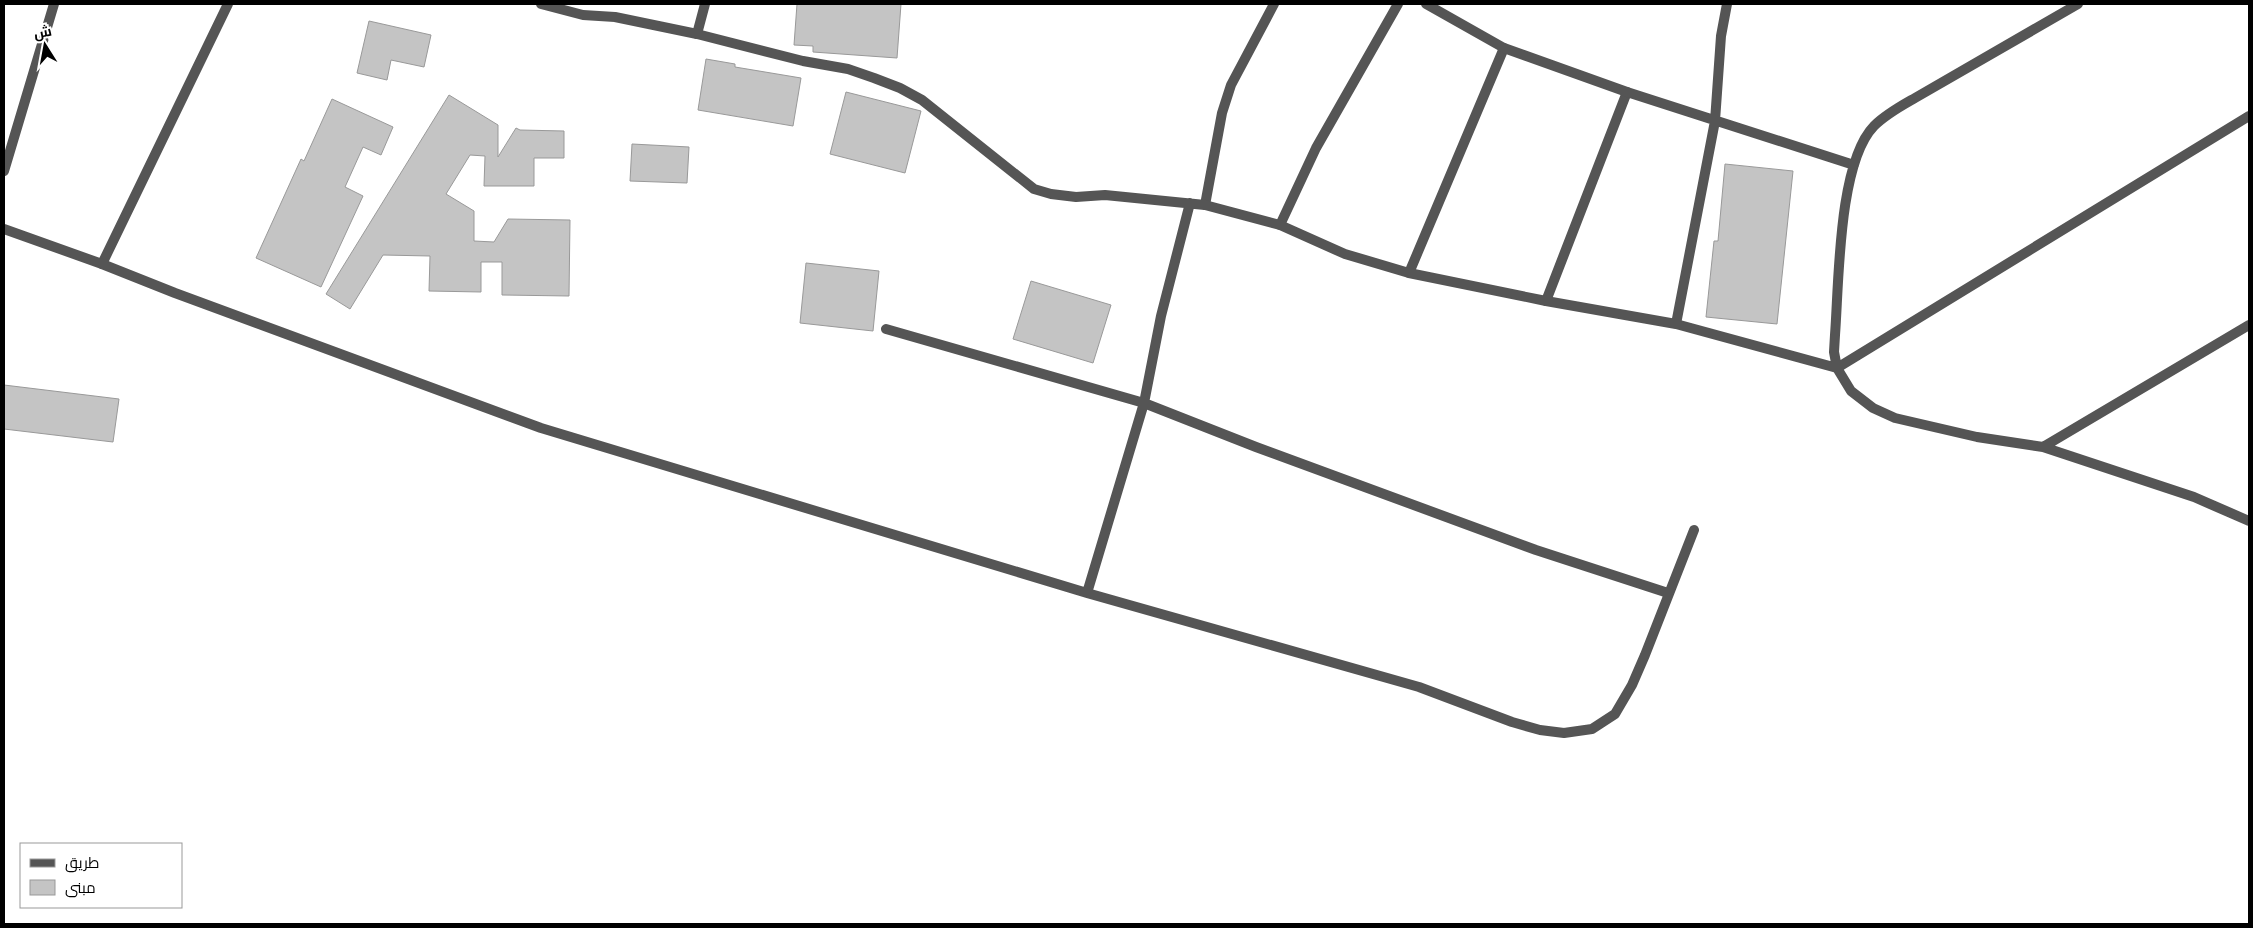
<svg xmlns="http://www.w3.org/2000/svg" width="2253" height="928" font-family="Signika,Cairo,sans-serif">
<rect width="100%" height="100%" fill="#fff"/>
<path fill="#c4c4c4" stroke="#999" d="M797,4H901L897,58L813,52V46L794,45Z
M369,21L431,35L424,67L391,60L387,80L357,73Z
M706,59L735,64V67L801,78L793,126L698,110Z
M846,92L921,111L905,173L830,154Z
M449,95L498,125V157L516,128L520,130L564,131V158H534V186H484L485,156L470,155L446,194L474,211V241L494,242L508,219L570,220L569,296L502,295V262H481V292L429,291L430,256L383,255L350,309L326,294Z
M332,99L393,127L381,155L363,147L345,187L363,196L321,287L256,258L301,159L304,161Z
M632,144L689,147L687,183L630,181Z
M1725,164L1793,171L1777,324L1706,317L1714,241H1718Z
M806,263L879,271L873,331L800,323Z
M1031,281L1111,305L1093,363L1013,339Z
M4,385L119,399L113,442L4,429Z"/>
<g fill="none" stroke-linecap="round" stroke-linejoin="round">
<path stroke="#555" stroke-width="10" d="M697,34L705,4
M1205,205L1222,113L1231,85L1274,4
M1280,225L1316,148L1398,4
M102,264L228,4
M1409,273L1504,48
M1546,301L1627,92"/>
<path stroke="#555" stroke-width="10" d="M541,4L583,15L615,17L697,34L803,61L848,69L874,78L900,88L922,100L1034,189L1051,194L1076,197L1105,195L1205,205L1280,225L1345,254L1409,273L1546,301L1676,324L1837,368L2249,116
M1426,4L1504,48L1627,92L1854,165
M2078,4L1915,98C1901,106 1886,114 1874,126C1838,163 1839,283 1835,335L1834,352L1837,368L1851,391L1873,408L1895,418L1977,437L2043,447L2194,497L2249,521
M4,171L54,4
M4,229L102,264L175,293L541,428L1087,593L1419,687L1512,722L1540,730L1564,733L1592,729L1615,714L1632,685L1645,655L1694,530
M1676,324L1715,121L1721,36L1727,4
M886,329L1144,403L1256,447L1536,550L1668,593
M2043,447L2249,325
M1087,593L1144,403L1161,316L1190,203"/>
</g>
<rect width="2253" height="928" fill="none" stroke="#000000" stroke-width="10"/>
<rect x="20" y="843" width="162" height="65" fill="#ffffff" stroke="#999999"/>
<rect x="30" y="859" width="25" height="8" fill="#555555" stroke="#999999"/>
<text x="65" y="868" font-size="15" fill="#000000">طريق</text>
<rect x="30" y="880" width="25" height="15" fill="#c4c4c4" stroke="#999999"/>
<text x="65" y="893" font-size="15" fill="#000000">مبنى</text>
<g transform="translate(45 45) rotate(349)" stroke="#ffffff" stroke-width="4" paint-order="stroke">
<path d="M0-4L9 19L0 12L-9 19Z" fill="#000000"/>
<text y="-8" font-size="14" font-weight="bold" text-anchor="middle" fill="#000000">ش</text>
</g>
</svg>
